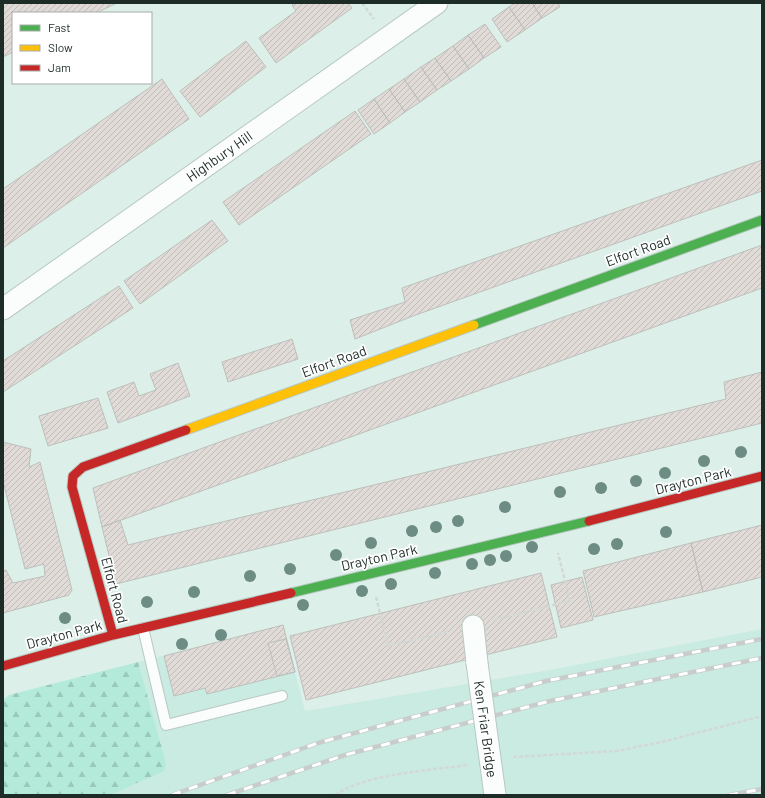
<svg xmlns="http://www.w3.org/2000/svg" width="765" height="798" font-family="Barlow,sans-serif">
<defs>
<pattern id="forest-firs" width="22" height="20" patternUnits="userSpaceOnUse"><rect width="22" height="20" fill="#b3eada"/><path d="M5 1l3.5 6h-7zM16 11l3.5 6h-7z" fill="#9ac9bb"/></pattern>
<pattern id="building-hatch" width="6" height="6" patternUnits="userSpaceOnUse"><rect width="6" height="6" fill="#e1dbd7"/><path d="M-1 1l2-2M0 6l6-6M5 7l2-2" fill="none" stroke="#c1bcb9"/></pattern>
</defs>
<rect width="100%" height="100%" fill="#dcf0e9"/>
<path fill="#caebe1" d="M283,625L305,711L544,671L762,629V795H82L166,763L138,662Z"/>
<path fill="url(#forest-firs)" d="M138,662L166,763L164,771L110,795H3V700L9,695Z"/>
<path fill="url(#building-hatch)" stroke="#bdbfbc" d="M3,3H117L96,13H13V52L3,57Z
M295,3H348L352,8L276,63L259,38L296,11L292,5Z
M515,3H532L542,18L525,30L509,7Z
M532,3H558L560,7L542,18Z
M509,7L525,30L507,42L492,19Z
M485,24L501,47L484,58L468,35Z
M468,35L484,58L469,69L453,46Z
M246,41L266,67L200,117L180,91Z
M453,46L469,69L451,81L435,58Z
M435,58L451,81L437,90L421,67Z
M421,67L437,90L420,102L404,79Z
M162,79L189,119L3,248V189Z
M404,79L420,102L405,112L389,89Z
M389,89L405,112L390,123L374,99Z
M374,99L390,123L374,134L358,110Z
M355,111L371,134L239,225L223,202Z
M762,160V191L413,316L355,339L350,320L405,302L402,288Z
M212,220L228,241L140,304L124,281Z
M762,245V288L102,527L93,488Z
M119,286L133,308L3,392V361Z
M292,339L298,359L228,382L222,362Z
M178,363L190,396L118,423L107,392L134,382L139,396L156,390L150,374Z
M762,372V423L116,584L102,527L120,520L128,545L726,399L724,382Z
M98,398L108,428L48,446L39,416Z
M3,442L31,449L29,467L40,462L72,590L69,595L3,613V571L6,570L13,583L45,576L44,564L25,569L3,481Z
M762,525V577L703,592L691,543Z
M691,543L703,592L594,617L583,571Z
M541,573L557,637L306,700L290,636Z
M582,577L593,620L561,628L551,585Z
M283,625L295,672L207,694L205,688L174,696L164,656Z
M286,639L295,672L277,676L268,643Z"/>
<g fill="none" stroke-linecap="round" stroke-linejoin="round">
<g stroke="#b8c8c2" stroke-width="12">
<path id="lane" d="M143,628L166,725L282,696"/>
</g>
<g stroke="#b8c8c2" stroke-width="23">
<path id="street" d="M3,309L437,3
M473,626L477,663"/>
</g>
<g stroke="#b8c8c2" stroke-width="11">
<path id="fast" d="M474,325L762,220
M291,593L589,521"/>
</g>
<g stroke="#b8c8c2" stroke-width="11">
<path id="slow" d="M186,430L474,325"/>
</g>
<g stroke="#b8c8c2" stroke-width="11">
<path id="jam" d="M589,521L762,476
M113,635L72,487L73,476L83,467L186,430
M3,666L113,635L291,593"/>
</g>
<path stroke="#d3d8d6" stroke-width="2.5" stroke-dasharray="4 2" stroke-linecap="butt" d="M362,3L374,19
M376,597L388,646L451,631
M494,620L570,601L558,553
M513,757L617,751L666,741L762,716
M335,795C365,774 432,770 469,765"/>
<use href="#lane" stroke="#fafdfc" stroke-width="10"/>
<use href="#street" stroke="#fafdfc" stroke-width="21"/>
<use href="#fast" stroke="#4caf50" stroke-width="9"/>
<use href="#slow" stroke="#ffc107" stroke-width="9"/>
<use href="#jam" stroke="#c62828" stroke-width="9"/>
<g stroke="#c8cdcb" stroke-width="4.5">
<path id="rail" d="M172,795L318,743L546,681L762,639
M227,795L345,755L550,701L762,658
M729,795L762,789"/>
</g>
<use href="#rail" stroke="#fff" stroke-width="3" stroke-dasharray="9" stroke-linecap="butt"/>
<g stroke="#b8c8c2" stroke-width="23" stroke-linecap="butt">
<path id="street-bridge" d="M477,663L495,795"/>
</g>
<use href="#street-bridge" stroke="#fafdfc" stroke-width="21"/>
</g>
<g fill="#6d8c83">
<circle cx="741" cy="452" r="6"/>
<circle cx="704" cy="461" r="6"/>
<circle cx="665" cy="473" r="6"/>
<circle cx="636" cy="481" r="6"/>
<circle cx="601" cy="488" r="6"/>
<circle cx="560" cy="492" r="6"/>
<circle cx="505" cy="507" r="6"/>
<circle cx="458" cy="521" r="6"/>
<circle cx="436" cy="527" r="6"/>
<circle cx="412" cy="531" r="6"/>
<circle cx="666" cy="532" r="6"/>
<circle cx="371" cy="543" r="6"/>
<circle cx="617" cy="544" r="6"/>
<circle cx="532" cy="547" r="6"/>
<circle cx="594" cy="549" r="6"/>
<circle cx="336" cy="555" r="6"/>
<circle cx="506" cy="556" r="6"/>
<circle cx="490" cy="560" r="6"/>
<circle cx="472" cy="564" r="6"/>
<circle cx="290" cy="569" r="6"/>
<circle cx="435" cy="573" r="6"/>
<circle cx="250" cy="576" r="6"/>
<circle cx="391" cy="584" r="6"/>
<circle cx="362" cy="591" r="6"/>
<circle cx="194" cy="592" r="6"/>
<circle cx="147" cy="602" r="6"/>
<circle cx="303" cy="605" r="6"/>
<circle cx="65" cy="618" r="6"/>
<circle cx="221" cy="635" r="6"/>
<circle cx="182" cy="644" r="6"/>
</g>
<g text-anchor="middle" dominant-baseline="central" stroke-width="3.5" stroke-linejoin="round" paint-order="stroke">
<g font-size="14" fill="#1e2c28" stroke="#fff">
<text transform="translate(219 156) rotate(-35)">Highbury Hill</text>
<text transform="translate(638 250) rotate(-20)">Elfort Road</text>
<text transform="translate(334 361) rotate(-20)">Elfort Road</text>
<text transform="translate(693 480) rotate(-14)">Drayton Park</text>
<text transform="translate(379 557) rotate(-13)">Drayton Park</text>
<text transform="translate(115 590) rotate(75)">Elfort Road</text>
<text transform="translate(64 634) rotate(-15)">Drayton Park</text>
<text transform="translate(486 729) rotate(82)">Ken Friar Bridge</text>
</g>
</g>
<rect width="765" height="798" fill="none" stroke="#1e2c28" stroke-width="8"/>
<rect x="12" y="12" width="140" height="72" fill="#ffffff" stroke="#a5aba9"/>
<rect x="20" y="25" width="20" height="6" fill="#4caf50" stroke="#a5aba9"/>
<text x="48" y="32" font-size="12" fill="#1e2c28">Fast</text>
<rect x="20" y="45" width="20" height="6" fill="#ffc107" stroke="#a5aba9"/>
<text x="48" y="52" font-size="12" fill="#1e2c28">Slow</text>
<rect x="20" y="65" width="20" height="6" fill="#c62828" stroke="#a5aba9"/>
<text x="48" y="72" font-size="12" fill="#1e2c28">Jam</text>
</svg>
